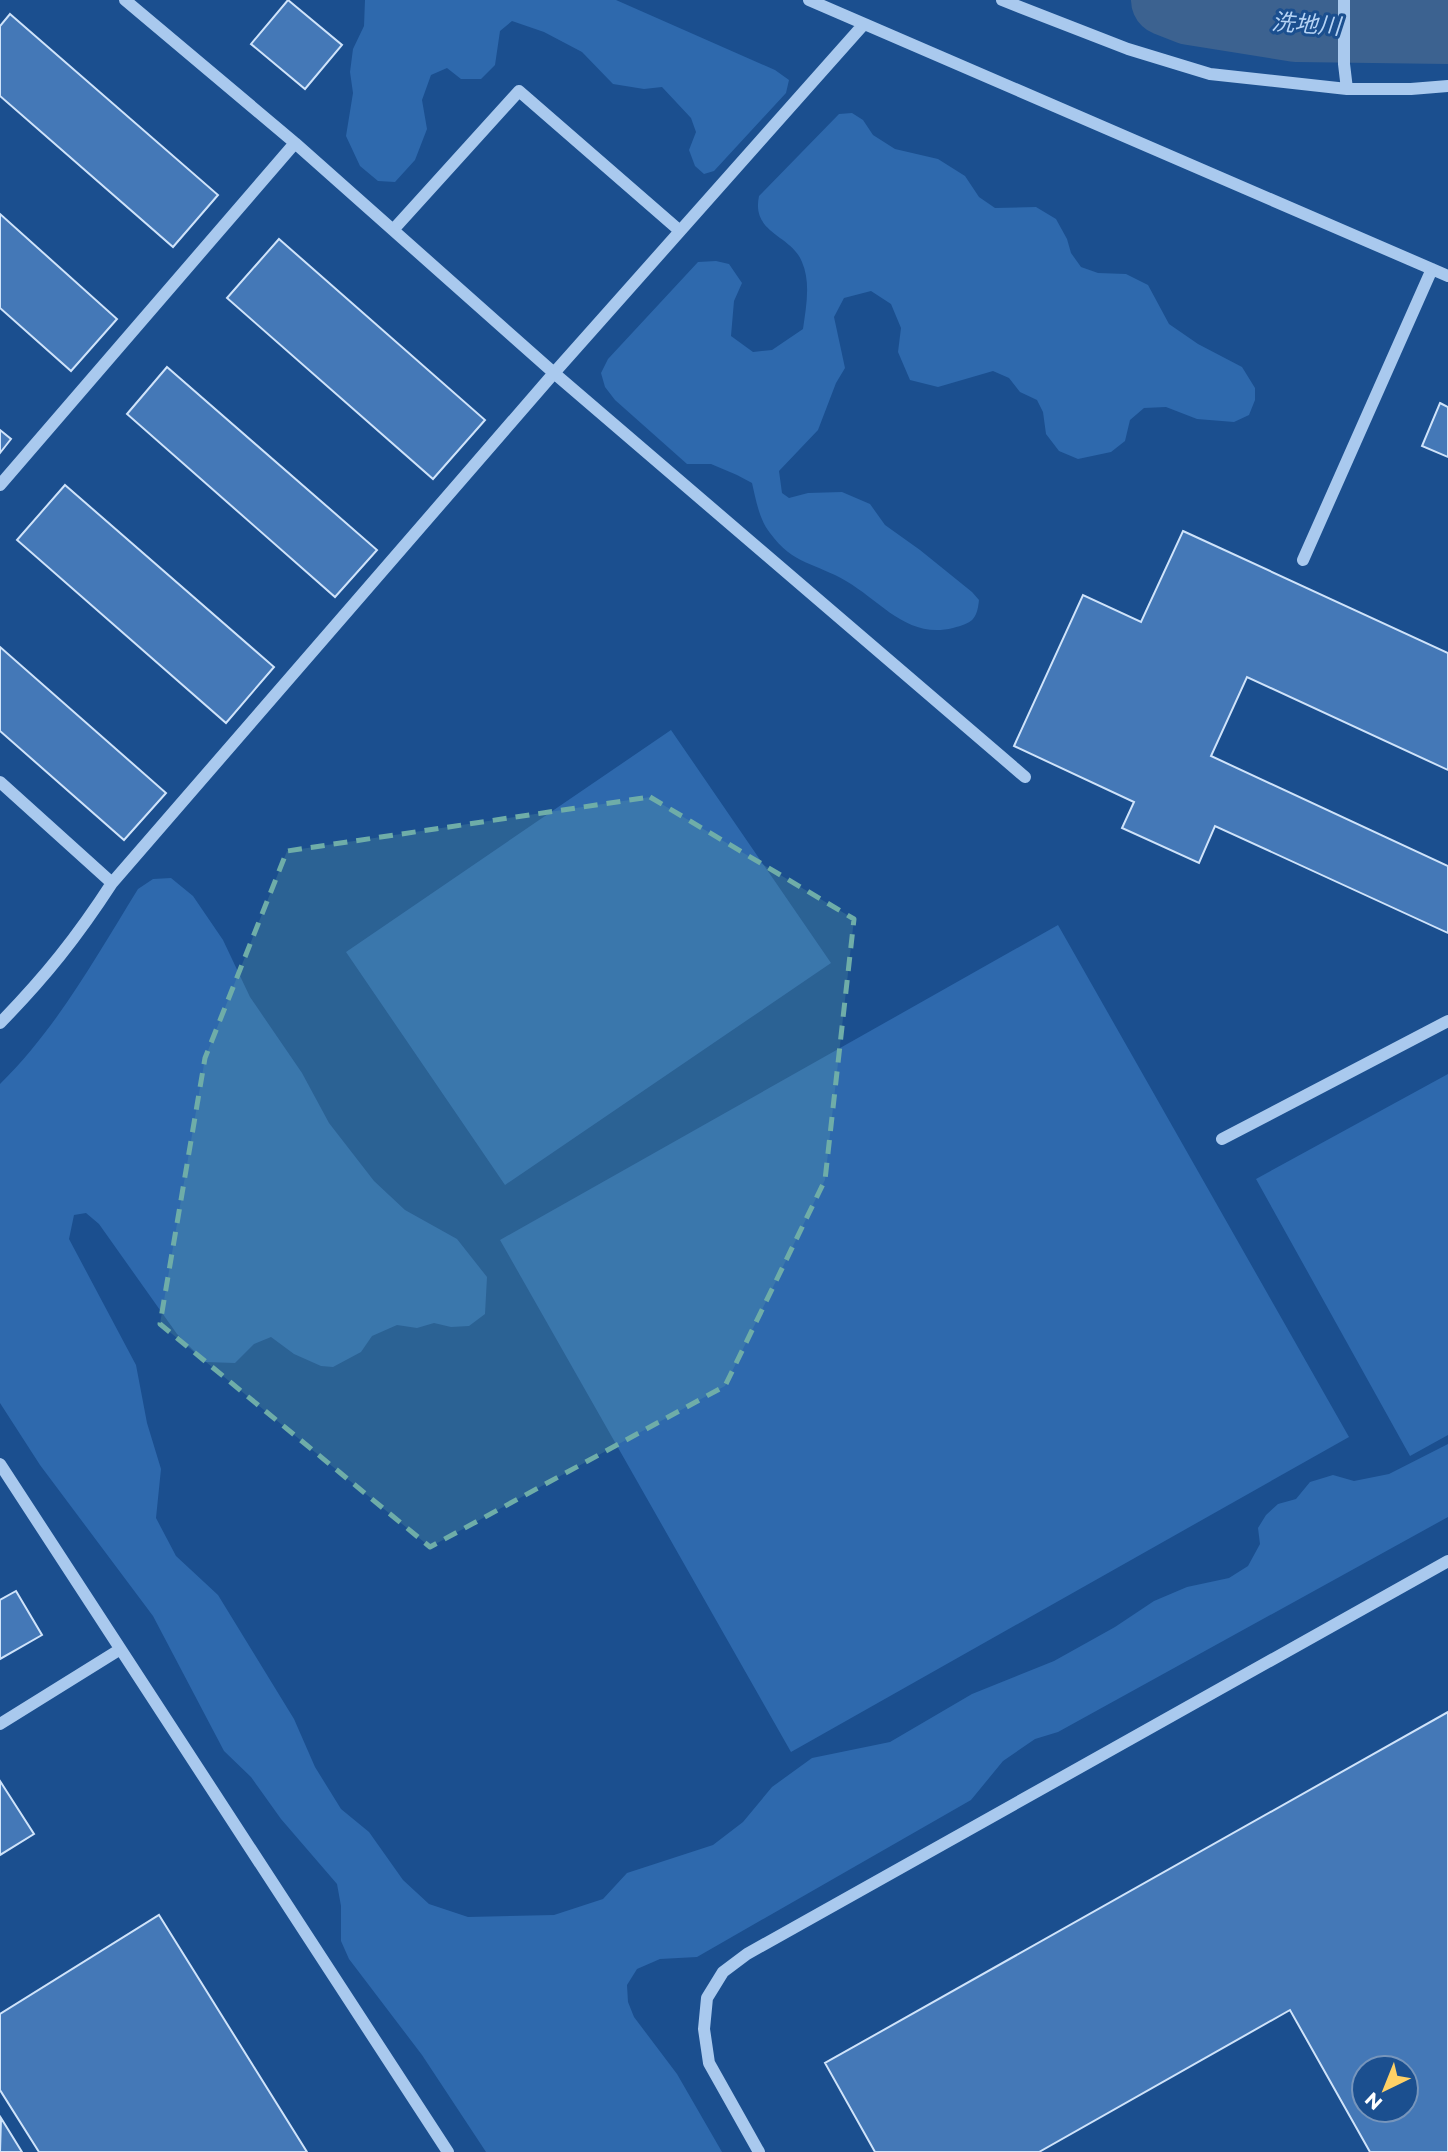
<svg xmlns="http://www.w3.org/2000/svg" width="1448" height="2152" font-family="Montserrat,'Noto Sans JP',sans-serif">
<rect width="100%" height="100%" fill="#1b4f8f"/>
<path fill="#2e69ad" d="M365,0H616L775,70L789,80L786,93L714,171L704,174L695,166L689,150L696,132L691,118L662,87L644,89L613,84L582,52L544,32L512,21L500,31L495,65L481,79H461L447,68L431,75L422,100L427,129L415,160L395,182L378,181L360,166L346,136L353,93L350,72L353,49L364,26Z
M852,113L863,120L873,135L895,149L938,159L965,176L979,197L995,208L1036,207L1056,219L1067,239L1071,253L1081,267L1098,273L1126,274L1148,285L1169,324L1198,344L1242,367L1255,388V400L1249,415L1234,422L1197,419L1166,407L1144,408L1130,420L1125,441L1111,452L1078,459L1059,451L1046,434L1043,412L1037,400L1020,392L1009,378L993,371L938,387L910,380L898,352L901,328L891,304L871,291L844,298L834,317L845,368L836,383L818,430L779,471L782,493L789,498L808,493L842,492L870,504L885,525L920,550L972,592L979,600C977,620 972,623 953,628C907,639 882,602 846,581C816,563 793,565 770,533C759,519 756,500 752,483L737,475L711,464H687L615,400L605,387L601,373L608,359L698,262L716,261L729,264L742,283L734,301L731,336L753,352L772,350L803,329C806,307 811,283 802,262C791,234 751,234 759,196L839,114Z
M671,730L831,963L505,1185L346,952Z
M171,878L193,896L223,940L250,997L302,1073L329,1123L374,1181L405,1210L457,1239L487,1277L485,1314L469,1326L451,1327L434,1323L417,1328L397,1325L372,1336L361,1352L333,1367L321,1366L294,1354L271,1337L254,1344L235,1363L205,1362L177,1334L99,1224L86,1213L74,1215L69,1239L136,1365L147,1423L161,1469L156,1518L176,1556L218,1595L294,1719L315,1767L341,1809L369,1832L403,1880L429,1904L468,1917L554,1915L603,1899L627,1873L713,1845L743,1822L772,1787L812,1758L890,1742L972,1694L1054,1661L1115,1627L1154,1601L1187,1587L1229,1578L1248,1566L1260,1544L1258,1528L1266,1515L1278,1504L1296,1499L1310,1482L1333,1475L1354,1481L1389,1474L1448,1444V1517L1058,1732L1035,1739L1003,1761L971,1800L697,1957L660,1959L637,1969L627,1985L628,2002L634,2017L677,2074L722,2152H486L422,2055L349,1959L341,1941V1906L337,1884L281,1819L251,1777L224,1751L153,1616L40,1465L0,1403V1084C57,1028 96,957 138,889L153,879Z
M1058,925L1349,1437L791,1752L500,1240Z
M1448,1074V1435L1410,1456L1256,1179Z"/>
<g fill="none" stroke-linecap="round" stroke-linejoin="round">
<path stroke="#3c6290" stroke-width="72" d="M1167,0L1190,9L1296,26L1448,28"/>
</g>
<path fill="#4478b7" stroke="#cfe3fa" stroke-width="2" fill-rule="evenodd" d="M288,0L342,45L305,89L251,44Z
M10,14L218,195L173,247L0,96V26Z
M0,214L117,319L71,371L0,308Z
M279,239L485,420L433,479L227,298Z
M167,367L377,550L335,597L127,414Z
M1440,403L1448,407V457L1422,446Z
M0,430L11,439L0,453Z
M65,485L274,667L226,723L17,540Z
M1183,531L1448,653V770L1247,677L1211,756L1448,866V933L1215,826L1199,863L1122,828L1134,802L1014,746L1083,595L1141,622Z
M0,647L166,793L124,840L0,731Z
M16,1591L42,1635L0,1659V1600Z
M1448,1712V2152H1370L1290,2010L1039,2152H875L825,2063ZM1364,2068H1406V2110H1364Z
M0,1781L34,1834L0,1855Z
M159,1915L307,2152H39L0,2090V2014Z
M1,2118L22,2152H0Z"/>
<g fill="none" stroke-linecap="round" stroke-linejoin="round">
<path stroke="#a9c9ee" stroke-width="12" d="M125,0L295,143L554,373L1025,777
M809,0L1448,276
M1002,0L1128,49L1210,74L1347,89H1411L1448,86
M1344,0V64L1347,89
M393,230L519,91L680,231
M0,485L295,143
M1303,560L1432,269
M0,782L112,883
M0,1023C45,977 77,937 112,883L554,373L864,24
M1222,1139L1448,1021
M0,1464L448,2152
M0,1724L119,1650
M759,2152L709,2063L704,2029L707,1998L723,1972L747,1954L1448,1561"/>
</g>
<path fill="#6fada8" fill-opacity="0.2" stroke="#6fada8" stroke-width="5" stroke-dasharray="14 9" stroke-linejoin="round" d="M650,797L854,919L825,1180L725,1386L430,1547L160,1324L205,1058L287,851Z"/>
<g text-anchor="middle" dominant-baseline="central" stroke-width="6" stroke-linejoin="round" paint-order="stroke">
<g font-size="23" font-style="italic" fill="#b5d3f5" stroke="#1b4f8f">
<text transform="translate(1306 24) rotate(4)">洗地川</text>
</g>
</g>
<g transform="translate(1385 2089) rotate(223)"><circle r="33" fill="#1b4f8f" stroke="#7695bc" stroke-width="2"/>
<path d="M0-5L12 26L0 18L-12 26Z" fill="#ffd166"/>
<text y="-10" font-size="19" font-weight="bold" text-anchor="middle" fill="#ffffff">N</text>
</g>
</svg>
